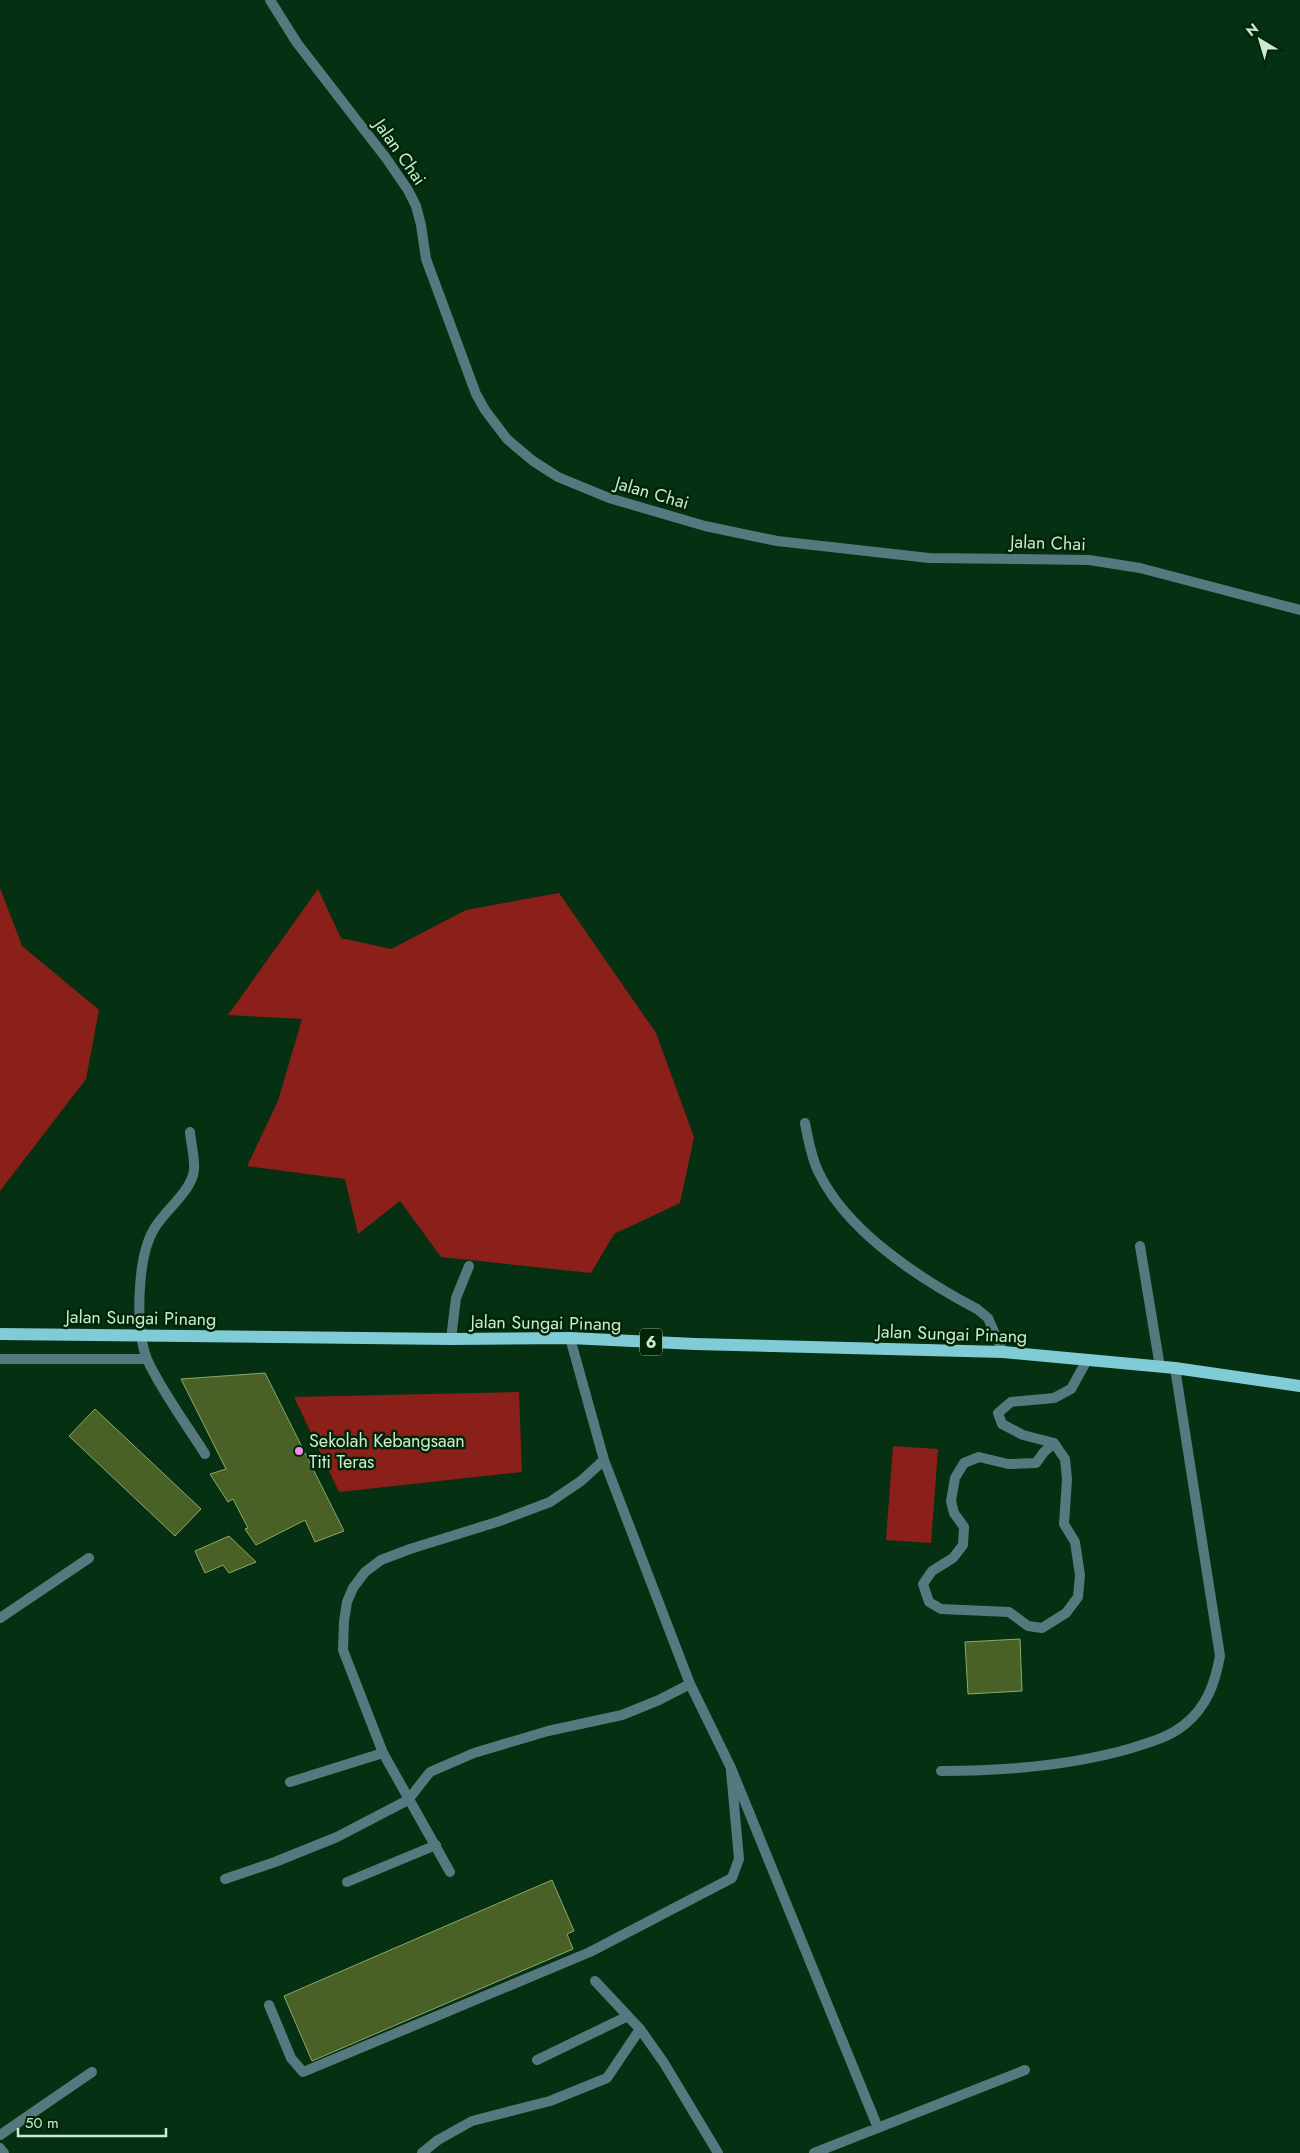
<svg xmlns="http://www.w3.org/2000/svg" width="1300" height="2153" font-family="Jost,sans-serif">
<rect width="100%" height="100%" fill="#053011"/>
<path fill="#8b201a" d="M0,888L22,946L99,1010L86,1079L0,1191Z
M318,889L341,938L391,949L466,910L559,893L656,1033L694,1137L680,1203L614,1234L591,1273L441,1257L400,1201L358,1234L345,1179L247,1166L278,1101L302,1019L228,1015Z
M519,1392L522,1472L339,1492L294,1397Z
M893,1446L938,1449L931,1543L886,1540Z"/>
<path fill="#496126" stroke="#8da86b" d="M265,1373L344,1531L315,1542L305,1520L256,1545L245,1529L248,1528L233,1499L228,1502L210,1474L226,1469L181,1379Z
M95,1409L201,1509L175,1536L69,1436Z
M229,1536L256,1562L229,1573L223,1565L205,1573L195,1551Z
M1020,1639L1022,1691L968,1694L965,1642Z
M552,1880L574,1931L567,1934L573,1949L312,2061L284,1996Z"/>
<g fill="none" stroke-linecap="round" stroke-linejoin="round">
<path stroke="#55797e" stroke-width="10" d="M190,1132C191,1144 195,1158 194,1170C192,1191 164,1211 154,1229C137,1257 135,1329 147,1359C160,1389 187,1425 205,1454
M1140,1246L1160,1367
M451,1339L456,1298L469,1266
M0,1359H147
M1054,1443L1044,1452L1036,1463L1008,1464L979,1457L964,1463L955,1478L951,1501L954,1513L964,1527L963,1545L953,1558L932,1571L923,1584L929,1602L941,1609L1009,1612L1028,1626L1042,1628L1066,1613L1078,1597L1080,1575L1075,1542L1064,1524L1067,1479L1065,1459L1054,1443L1023,1435L1002,1424L998,1413L1011,1402L1054,1398L1071,1389L1087,1360
M269,2005L291,2058L303,2072L590,1952L732,1878L739,1859L731,1771"/>
<path stroke="#55797e" stroke-width="10" d="M270,0L297,43L386,158L408,190L416,206L421,225L426,259L476,394L485,410L507,439L533,461L558,477L609,498L705,526L777,541L929,558L1089,560L1140,568L1300,610
M805,1123C808,1139 811,1156 818,1171C846,1231 920,1279 977,1309L988,1318L1003,1352
M570,1338L604,1460L690,1684L731,1768L878,2128
M0,1618L89,1558
M941,1771C1006,1771 1070,1766 1132,1748C1151,1742 1169,1737 1184,1725C1207,1707 1215,1683 1220,1656L1175,1368
M290,1782L383,1753
M450,1872L383,1753L343,1650L344,1621L347,1602L353,1588L365,1572L381,1560L410,1549L500,1521L550,1502L581,1481L604,1460
M225,1879L275,1862L337,1837L408,1800L430,1772L474,1753L548,1731L622,1715L659,1700L690,1684
M347,1882L436,1845
M595,1981L640,2029L664,2063L718,2153
M537,2060L628,2016
M0,2135L92,2072
M0,2148L4,2153
M422,2153L438,2140L472,2121L550,2101L607,2078L640,2029
M814,2153L1025,2070"/>
<path stroke="#7fcbd6" stroke-width="12" d="M0,1334L451,1339L570,1338L695,1344L1003,1352L1175,1368L1300,1386"/>
</g>
<circle fill="#f489f1" stroke="#002607" stroke-width="2" cx="299" cy="1451" r="5"/>
<g text-anchor="middle" dominant-baseline="central" stroke-width="5" stroke-linejoin="round" paint-order="stroke">
<rect fill="#002607" stroke="#90ae94" stroke-width="1" x="640" y="1328.5" width="22" height="27" rx="4"/>
<g font-size="16" font-weight="bold" fill="#cde9d0">
<text x="651" y="1342">6</text>
</g>
<g font-size="18" fill="#cde9d0" stroke="#002607">
<text transform="translate(400 152) rotate(55)">Jalan Chai</text>
<text transform="translate(652 493) rotate(16)">Jalan Chai</text>
<text transform="translate(1048 543) rotate(2)">Jalan Chai</text>
<text transform="translate(141 1318) rotate(1)">Jalan Sungai Pinang</text>
<text transform="translate(546 1323) rotate(1)">Jalan Sungai Pinang</text>
<text transform="translate(952 1334) rotate(2)">Jalan Sungai Pinang</text>
</g>
<g font-size="18" fill="#cde9d0" stroke="#002607" text-anchor="start">
<text x="309" y="1441">Sekolah Kebangsaan<tspan x="309" dy="21">Titi Teras</tspan></text>
</g>
</g>
<g transform="translate(1260 40) rotate(322)" stroke="#002607" stroke-width="4" paint-order="stroke">
<path d="M0-4L9 19L0 12L-9 19Z" fill="#cde9d0"/>
<text y="-8" font-size="14" font-weight="bold" text-anchor="middle" fill="#cde9d0">N</text>
</g>
<path d="M18 2128v8h148v-8" fill="none" stroke="#cde9d0" stroke-width="2.5"/>
<text x="25" y="2128" font-size="15" fill="#cde9d0" stroke="#002607" stroke-width="4" paint-order="stroke">50 m</text>
</svg>
